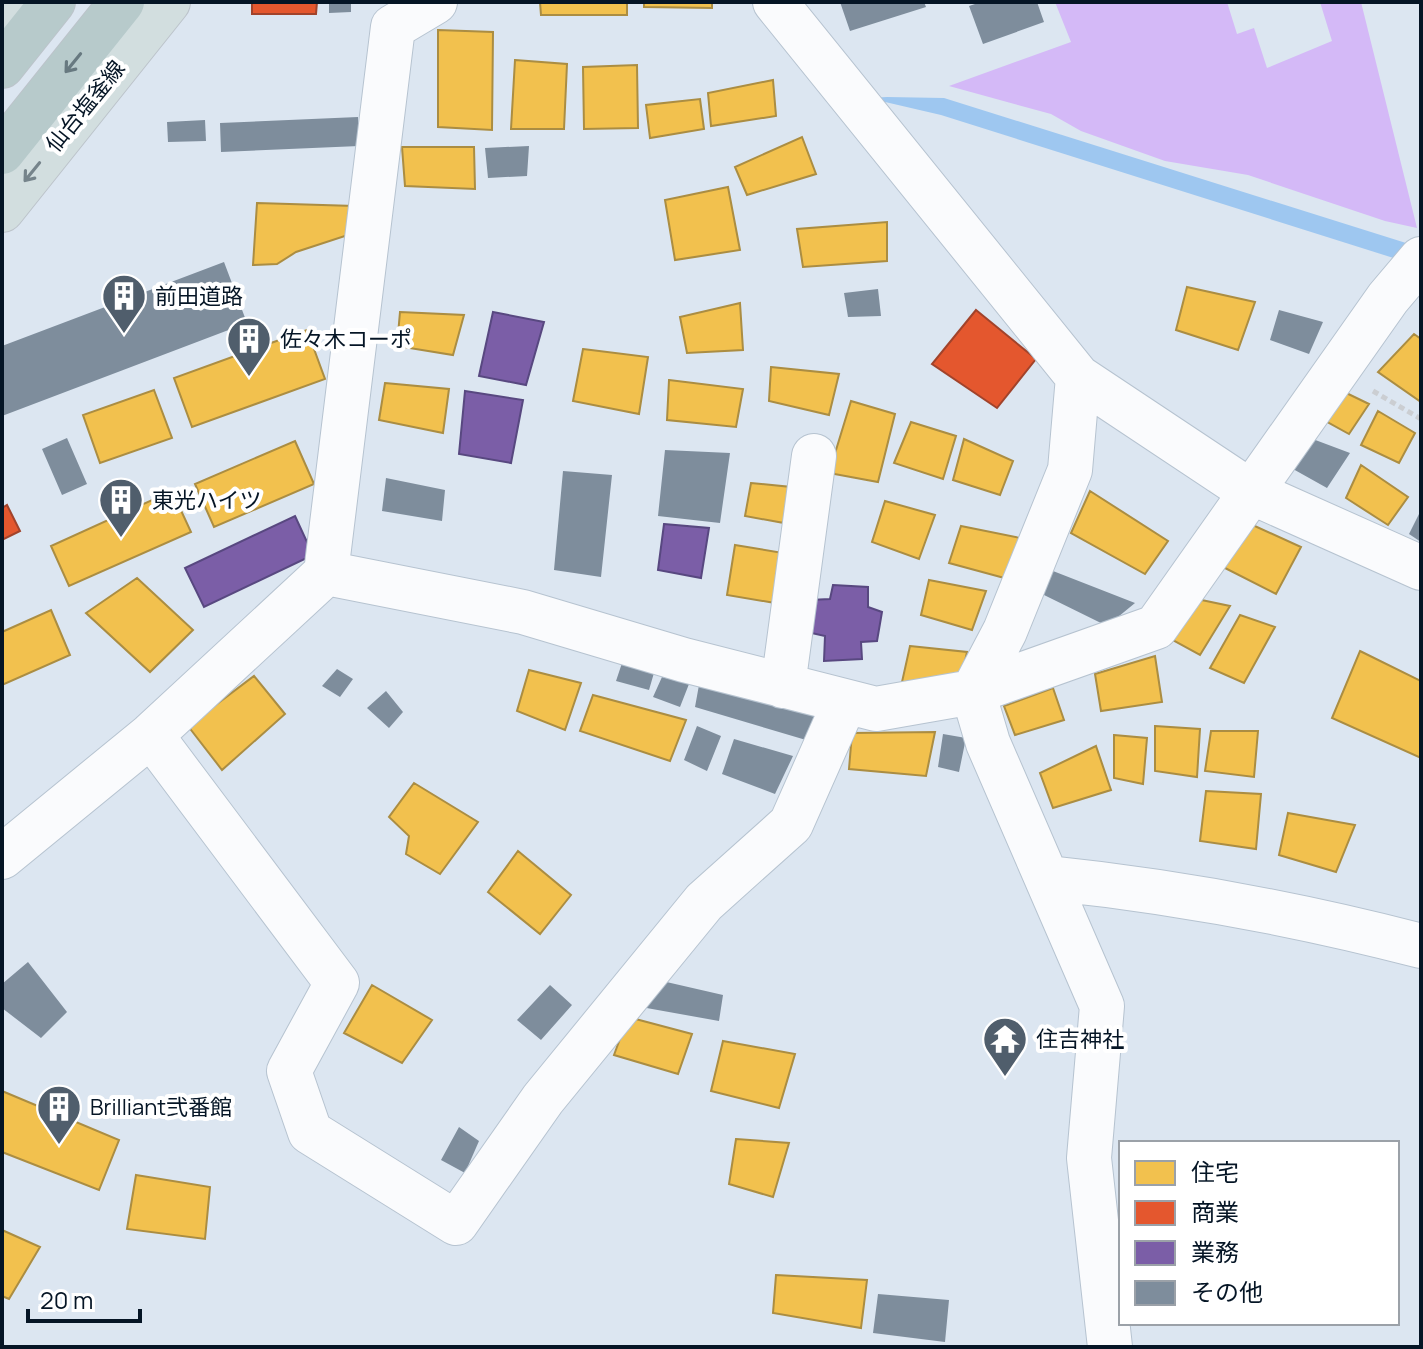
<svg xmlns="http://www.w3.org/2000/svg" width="1423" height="1349" font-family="Manrope,'Noto Sans JP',sans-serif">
<rect width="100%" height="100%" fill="#dce6f1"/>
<path fill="#d4b9f7" d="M1055,2H1227L1237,34L1254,28L1267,68L1332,41L1320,2H1361L1417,228L1385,221L1248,175L1165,161L1081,131L1051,114L949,86L1071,42Z"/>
<path fill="#9ec7f0" d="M887,97L944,98L1406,243L1403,261L941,115L868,98Z"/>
<path fill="#f2c14e" stroke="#ab8d42" stroke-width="2" d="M540,2H627V15H541Z
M644,2H712V8L644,7Z
M438,30L493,32L492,130L438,127Z
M515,60L567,64L564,129H511Z
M637,65L638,128L584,129L583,67Z
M773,80L776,116L711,126L708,93Z
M700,99L704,129L650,138L646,105Z
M802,137L816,174L747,195L735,167Z
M402,147H474L475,189L405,186Z
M728,187L740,250L675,260L665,200Z
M257,203L354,206L348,235L296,252L277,264L253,265Z
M887,222V261L803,267L797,229Z
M1187,287L1255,302L1238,350L1176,330Z
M740,303L743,350L687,353L680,317Z
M400,312L464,315L453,355L397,346Z
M307,330L325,379L192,427L174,378Z
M1414,334L1421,339V402L1378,372Z
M583,349L648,357L639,414L573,401Z
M771,367L839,374L829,415L769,401Z
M669,380L743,389L736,427L667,420Z
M385,383L449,389L443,433L379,420Z
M1338,389L1369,404L1349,434L1322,419Z
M154,390L172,438L100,463L83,415Z
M851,401L895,414L878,482L829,473Z
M1378,411L1415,433L1399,463L1361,445Z
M911,422L956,436L943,479L894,463Z
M964,439L1013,461L1000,495L953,480Z
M295,441L314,484L214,527L195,484Z
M1361,465L1408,497L1388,525L1346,498Z
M751,483L791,487L784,523L745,516Z
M172,491L191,532L69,586L51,546Z
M1090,491L1168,541L1145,574L1071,533Z
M885,501L935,515L919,559L872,542Z
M1246,522L1301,547L1276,594L1223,567Z
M961,526L1020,538L1008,579L949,563Z
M735,545L783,553L775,603L727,595Z
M137,578L193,630L150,672L86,613Z
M929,580L986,591L972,630L921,615Z
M1192,598L1230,606L1200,655L1167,637Z
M51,610L70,655L2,685V632Z
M1240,615L1275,627L1244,683L1210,668Z
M910,646L967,652L960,685L902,682Z
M1360,651L1421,681V758L1332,718Z
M1155,656L1162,702L1101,711L1095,674Z
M529,670L581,683L565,730L517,711Z
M254,676L285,714L222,770L188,726Z
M1053,688L1064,720L1015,735L1004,706Z
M593,695L686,720L670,761L580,731Z
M1155,726L1200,729L1197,777L1155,771Z
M1211,731H1258L1254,777L1205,771Z
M935,732L926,776L849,769L852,733Z
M1114,735L1147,738L1143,784L1114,778Z
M1096,746L1111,790L1053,808L1040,773Z
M414,783L478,822L440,874L406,854L409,836L389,817Z
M1206,791L1261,794L1256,849L1200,841Z
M1288,813L1355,825L1336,872L1279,855Z
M518,851L571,895L540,934L488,892Z
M372,985L432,1020L402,1063L344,1033Z
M628,1017L692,1034L678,1074L614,1055Z
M723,1041L795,1054L779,1108L711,1091Z
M2,1091L119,1140L99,1190L2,1152Z
M736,1139L789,1143L773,1197L729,1184Z
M136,1175L210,1187L205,1239L127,1229Z
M2,1230L40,1247L9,1299L2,1296Z
M776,1275L867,1280L861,1328L773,1313Z"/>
<path fill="#e4572e" stroke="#a1432b" stroke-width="2" d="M252,2H317L316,14H252Z
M976,310L1036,359L997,408L932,364Z
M7,505L20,531L2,540V508Z"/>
<path fill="#7b5ea7" stroke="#584880" stroke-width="2" d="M493,312L544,322L526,385L479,376Z
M465,391L523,400L511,463L459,454Z
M295,516L313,555L204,607L185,568Z
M664,524L709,528L701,578L658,570Z
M833,585L868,587V607L882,612L877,641L861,642L862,659L824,661L825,636L807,632L810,600L830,599Z"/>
<path fill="#7e8d9c" d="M329,2H351V12L329,13Z
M840,2H924L926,7L850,31Z
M981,2H1037L1044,22L983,44L969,6Z
M358,117L359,146L221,152L220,123Z
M205,120L206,141L168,142L167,122Z
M529,146L527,176L488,178L485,148Z
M224,262L247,323L2,416V346Z
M878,289L881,316L848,317L844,293Z
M1279,310L1323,322L1309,354L1270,340Z
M67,438L87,484L62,495L42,449Z
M1310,438L1350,453L1327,488L1293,469Z
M665,450L730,453L720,523L658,516Z
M563,471L612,475L601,577L554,570Z
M386,478L445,490L442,521L382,511Z
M1421,510V542L1409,534Z
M1053,571L1135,603L1107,626L1042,594Z
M623,660L656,666L649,690L616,681Z
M337,669L353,679L340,697L322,686Z
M662,677L689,684L680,707L653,697Z
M699,685L818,716L806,740L695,707Z
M386,691L403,712L389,728L367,708Z
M697,726L721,736L707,771L684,760Z
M943,734L966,738L959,772L938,767Z
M734,739L793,756L775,794L722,774Z
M28,962L67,1012L41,1038L2,1008V984Z
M649,978L723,995L719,1021L641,1007Z
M550,985L572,1005L541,1040L517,1020Z
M459,1127L479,1141L465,1173L441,1160Z
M878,1294L949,1300L945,1342L873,1333Z"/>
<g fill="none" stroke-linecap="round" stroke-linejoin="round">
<g stroke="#b6c3d0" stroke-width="46">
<path id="minor" d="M775,2L1078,377L1251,492L1421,568
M1078,377L1070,470L1005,631L973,692L988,743L1102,1006L1089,1158L1110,1347
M326,573L523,612L684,660L876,709L973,692L1156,627L1388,298L1421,259
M783,686L814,456
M151,735L337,983L289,1071L310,1132L456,1223L543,1099L704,902L791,824L845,702
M2,857L151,735L326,573L393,27L435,2
M1047,878C1173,891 1298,914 1421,946"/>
</g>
<g stroke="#bcc3ca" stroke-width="46">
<path id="major" d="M2,7L6,2
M2,210L168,2"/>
</g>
<g stroke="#bcc3ca" stroke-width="46">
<path id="highway" d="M2,66L53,2
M2,152L122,2"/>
</g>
<path stroke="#cbced2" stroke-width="5" stroke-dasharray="6 4" stroke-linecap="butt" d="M1373,391L1421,419"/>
<use href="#minor" stroke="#fafbfd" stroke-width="44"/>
<use href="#major" stroke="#d2dedf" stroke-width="44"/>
<use href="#highway" stroke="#b7cacb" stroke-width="44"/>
</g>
<defs><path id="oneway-shaft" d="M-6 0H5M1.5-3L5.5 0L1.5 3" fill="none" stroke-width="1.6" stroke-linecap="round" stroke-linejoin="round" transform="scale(2)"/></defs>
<use stroke="#677980" href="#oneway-shaft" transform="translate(73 63) rotate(129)"/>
<use stroke="#76848b" href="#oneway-shaft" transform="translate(32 172) rotate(129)"/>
<defs>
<g id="building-pin" transform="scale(2.3)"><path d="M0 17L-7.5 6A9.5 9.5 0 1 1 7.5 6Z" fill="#505e6c" stroke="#fff"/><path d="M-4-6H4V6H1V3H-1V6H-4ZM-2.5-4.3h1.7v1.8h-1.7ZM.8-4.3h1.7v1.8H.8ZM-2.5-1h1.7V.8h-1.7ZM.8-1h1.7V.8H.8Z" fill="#fff"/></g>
<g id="temple-pin" transform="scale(2.3)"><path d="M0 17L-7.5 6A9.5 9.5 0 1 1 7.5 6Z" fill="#505e6c" stroke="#fff"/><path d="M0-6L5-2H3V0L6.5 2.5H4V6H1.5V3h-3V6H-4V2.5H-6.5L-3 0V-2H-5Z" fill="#fff"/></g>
</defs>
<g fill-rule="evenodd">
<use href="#building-pin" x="124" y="296"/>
<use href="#building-pin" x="249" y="339"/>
<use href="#building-pin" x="121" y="500"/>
<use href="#temple-pin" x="1005" y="1039"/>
<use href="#building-pin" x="59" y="1107"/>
</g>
<g text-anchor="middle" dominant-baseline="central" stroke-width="8" stroke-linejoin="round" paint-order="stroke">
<g font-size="22" fill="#051525" stroke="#fff">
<text transform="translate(85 106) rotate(-51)">仙台塩釜線</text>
</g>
<g font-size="22" fill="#051525" stroke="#fff" text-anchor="start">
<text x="155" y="296">前田道路</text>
<text x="280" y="339">佐々木コーポ</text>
<text x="152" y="500">東光ハイツ</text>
<text x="1036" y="1039">住吉神社</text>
<text x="90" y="1107">Brilliant弐番館</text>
</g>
</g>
<rect width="1423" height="1349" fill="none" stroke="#051525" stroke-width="8"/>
<rect x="1119" y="1141" width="280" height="184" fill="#ffffff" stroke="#9ba1a8" stroke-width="2"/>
<rect x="1135" y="1161" width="40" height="24" fill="#f2c14e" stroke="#9ba1a8" stroke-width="2"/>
<text x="1191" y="1181" font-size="24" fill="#051525">住宅</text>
<rect x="1135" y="1201" width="40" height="24" fill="#e4572e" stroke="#9ba1a8" stroke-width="2"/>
<text x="1191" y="1221" font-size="24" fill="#051525">商業</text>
<rect x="1135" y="1241" width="40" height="24" fill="#7b5ea7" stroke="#9ba1a8" stroke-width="2"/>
<text x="1191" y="1261" font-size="24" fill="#051525">業務</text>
<rect x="1135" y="1281" width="40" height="24" fill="#7e8d9c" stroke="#9ba1a8" stroke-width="2"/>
<text x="1191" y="1301" font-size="24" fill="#051525">その他</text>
<path d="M28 1309v12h112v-12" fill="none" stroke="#051525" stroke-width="4"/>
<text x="40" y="1309" font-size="24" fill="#051525" stroke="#ffffff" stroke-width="6" paint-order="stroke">20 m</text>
</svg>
